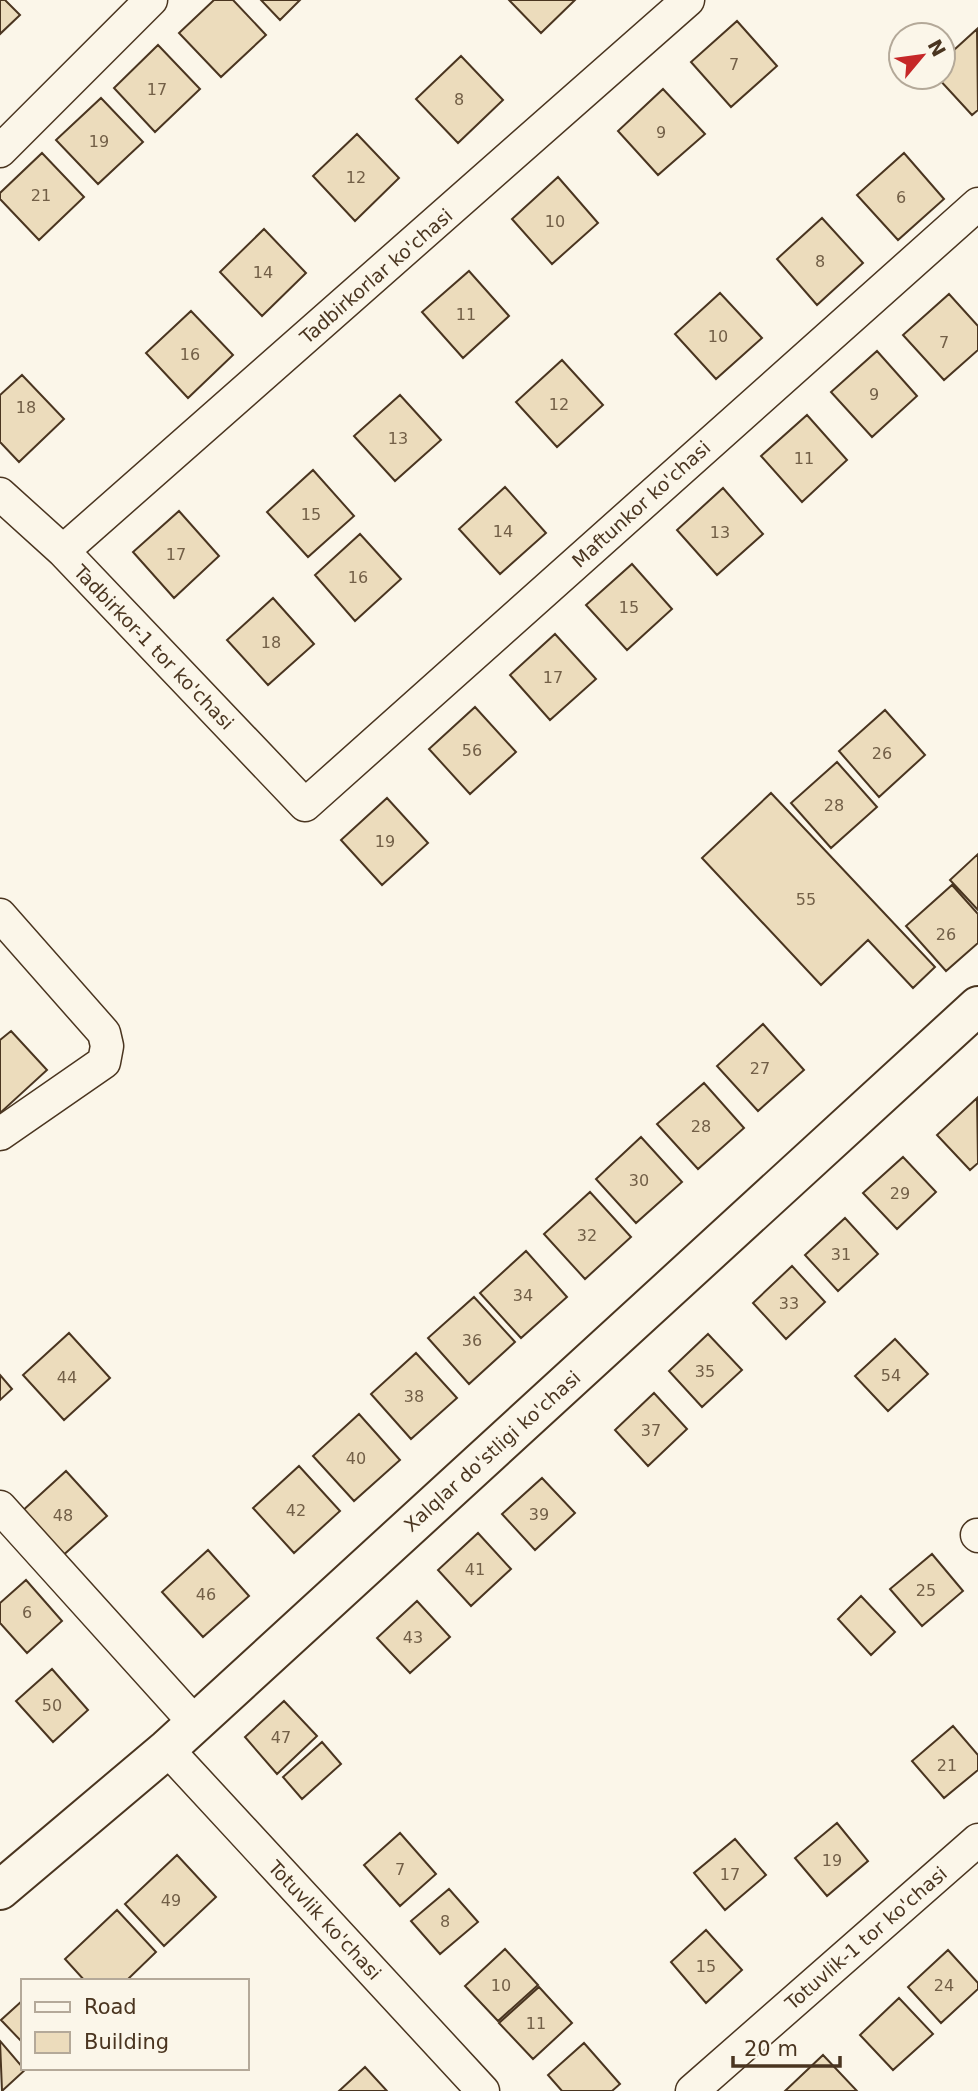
<svg xmlns="http://www.w3.org/2000/svg" width="978" height="2091" font-family="'DejaVu Sans',sans-serif">
<rect width="100%" height="100%" fill="#fbf6e9"/>
<path fill="#ecdcbc" stroke="#4a3520" stroke-width="2" d="M0,0H5L20,15L0,34Z
M214,0H233L266,35L221,77L179,33Z
M261,0H300L280,20Z
M509,0H575L541,33Z
M737,21L777,66L731,107L691,62Z
M977,29L978,110L972,115L937,77H943V60Z
M158,45L200,89L155,132L114,88Z
M461,56L503,100L458,143L416,99Z
M663,89L705,134L658,175L618,131Z
M101,98L143,142L98,184L56,140Z
M357,134L399,178L355,221L313,176Z
M42,153L84,197L39,240L0,199V193Z
M904,153L944,199L898,240L857,195Z
M558,177L598,223L552,264L512,219Z
M822,218L863,263L817,305L777,259Z
M264,229L306,273L262,316L220,272Z
M469,271L509,316L463,358L422,312Z
M720,293L762,338L716,379L675,334Z
M949,294L978,326V350L944,380L903,335Z
M191,311L233,355L188,398L146,353Z
M877,351L917,396L872,437L831,392Z
M562,360L603,405L557,447L516,402Z
M22,375L64,419L19,462L0,442V395Z
M400,395L441,440L395,481L354,436Z
M807,415L847,460L802,502L761,456Z
M313,470L354,516L308,557L267,512Z
M505,487L546,533L500,574L459,529Z
M723,488L763,534L717,575L677,530Z
M179,511L219,556L174,598L133,552Z
M360,534L401,579L355,621L315,575Z
M632,564L672,609L627,650L586,605Z
M273,598L314,644L268,685L227,640Z
M555,634L596,679L550,720L510,675Z
M475,707L516,752L470,794L429,749Z
M885,710L925,755L879,797L839,751Z
M837,762L877,807L831,848L791,803Z
M771,793L935,967L913,988L868,940L821,985L702,858Z
M387,798L428,843L382,885L341,840Z
M978,854V910L950,880Z
M952,885L978,914V943L946,971L906,926Z
M763,1024L804,1070L758,1111L717,1066Z
M11,1031L47,1070L0,1113V1040Z
M704,1083L744,1128L698,1169L657,1124Z
M977,1098L978,1163L970,1170L937,1135Z
M641,1137L682,1182L636,1223L596,1179Z
M903,1157L936,1192L897,1229L863,1193Z
M590,1192L631,1237L585,1279L544,1234Z
M845,1218L878,1254L838,1291L805,1255Z
M526,1251L567,1297L521,1338L480,1293Z
M792,1266L825,1302L786,1339L753,1303Z
M474,1297L515,1342L469,1384L428,1338Z
M69,1333L110,1378L64,1420L23,1375Z
M708,1334L742,1370L702,1407L669,1371Z
M895,1339L928,1374L888,1411L855,1376Z
M416,1353L457,1398L411,1439L371,1394Z
M0,1375L12,1389L0,1400Z
M654,1393L687,1429L648,1466L615,1430Z
M359,1414L400,1460L354,1501L313,1456Z
M299,1466L340,1511L294,1553L253,1508Z
M66,1471L107,1516L60,1558L20,1513Z
M542,1478L575,1513L535,1550L502,1514Z
M478,1533L511,1569L471,1606L438,1570Z
M208,1550L249,1596L203,1637L162,1592Z
M932,1554L963,1591L922,1626L890,1589Z
M26,1580L62,1621L27,1653L0,1623V1603Z
M861,1596L895,1632L871,1655L838,1619Z
M417,1601L450,1637L410,1673L377,1638Z
M52,1669L88,1710L53,1742L16,1701Z
M284,1701L317,1736L277,1774L245,1737Z
M953,1726L978,1755V1770L944,1798L912,1761Z
M322,1742L341,1764L302,1799L283,1777Z
M837,1823L868,1861L827,1896L795,1858Z
M400,1833L436,1874L400,1906L364,1865Z
M735,1839L766,1875L725,1910L694,1873Z
M177,1855L216,1897L164,1946L125,1904Z
M449,1889L478,1922L440,1954L411,1921Z
M117,1910L156,1952L126,1981H85L65,1959Z
M706,1930L742,1970L706,2003L671,1962Z
M505,1949L538,1985L498,2021L465,1986Z
M948,1950L978,1983V1989L941,2023L908,1987Z
M539,1987L572,2023L533,2059L499,2023Z
M899,1998L933,2034L893,2070L860,2035Z
M23,2000V2043L1,2020Z
M0,2041L23,2068L26,2069L2,2091Z
M584,2043L620,2084L612,2091H562L548,2075Z
M823,2055L857,2091H785Z
M365,2067L387,2091H339Z"/>
<g fill="none" stroke-linecap="round" stroke-linejoin="round">
<g stroke="#4a3520" stroke-width="35">
<path id="minor" d="M0,151L151,0
M0,494L63,551L305,805L978,204
M63,551L688,0
M0,915L104,1033L107,1046L104,1062L0,1134
M0,1507L195,1723
M977,1535L978,1536
M167,1749L483,2091
M692,2091L978,1840"/>
</g>
<g stroke="#4a3520" stroke-width="42">
<path id="tertiary" d="M0,1890L167,1749L978,1006"/>
</g>
<use href="#minor" stroke="#fbf6e9" stroke-width="32"/>
<use href="#tertiary" stroke="#fbf6e9" stroke-width="38"/>
</g>
<g text-anchor="middle" dominant-baseline="central" stroke-width="5" stroke-linejoin="round" paint-order="stroke">
<g font-size="16" fill="#725f47">
<text x="734" y="64">7</text>
<text x="157" y="89">17</text>
<text x="459" y="99">8</text>
<text x="661" y="132">9</text>
<text x="99" y="141">19</text>
<text x="356" y="177">12</text>
<text x="41" y="195">21</text>
<text x="901" y="197">6</text>
<text x="555" y="221">10</text>
<text x="820" y="261">8</text>
<text x="263" y="272">14</text>
<text x="466" y="314">11</text>
<text x="718" y="336">10</text>
<text x="944" y="342">7</text>
<text x="190" y="354">16</text>
<text x="874" y="394">9</text>
<text x="559" y="404">12</text>
<text x="26" y="407">18</text>
<text x="398" y="438">13</text>
<text x="804" y="458">11</text>
<text x="311" y="514">15</text>
<text x="503" y="531">14</text>
<text x="720" y="532">13</text>
<text x="176" y="554">17</text>
<text x="358" y="577">16</text>
<text x="629" y="607">15</text>
<text x="271" y="642">18</text>
<text x="553" y="677">17</text>
<text x="472" y="750">56</text>
<text x="882" y="753">26</text>
<text x="834" y="805">28</text>
<text x="385" y="841">19</text>
<text x="806" y="899">55</text>
<text x="946" y="934">26</text>
<text x="760" y="1068">27</text>
<text x="701" y="1126">28</text>
<text x="639" y="1180">30</text>
<text x="900" y="1193">29</text>
<text x="587" y="1235">32</text>
<text x="841" y="1254">31</text>
<text x="523" y="1295">34</text>
<text x="789" y="1303">33</text>
<text x="472" y="1340">36</text>
<text x="705" y="1371">35</text>
<text x="891" y="1375">54</text>
<text x="67" y="1377">44</text>
<text x="414" y="1396">38</text>
<text x="651" y="1430">37</text>
<text x="356" y="1458">40</text>
<text x="296" y="1510">42</text>
<text x="539" y="1514">39</text>
<text x="63" y="1515">48</text>
<text x="475" y="1569">41</text>
<text x="926" y="1590">25</text>
<text x="206" y="1594">46</text>
<text x="27" y="1612">6</text>
<text x="413" y="1637">43</text>
<text x="52" y="1705">50</text>
<text x="281" y="1737">47</text>
<text x="947" y="1765">21</text>
<text x="832" y="1860">19</text>
<text x="400" y="1869">7</text>
<text x="730" y="1874">17</text>
<text x="171" y="1900">49</text>
<text x="445" y="1921">8</text>
<text x="706" y="1966">15</text>
<text x="501" y="1985">10</text>
<text x="944" y="1985">24</text>
<text x="536" y="2023">11</text>
</g>
<g font-size="19" fill="#4a3520" stroke="#fbf6e9">
<text transform="translate(376 276) rotate(-41)">Tadbirkorlar ko'chasi</text>
<text transform="translate(641 504) rotate(-42)">Maftunkor ko'chasi</text>
<text transform="translate(154 647) rotate(46)">Tadbirkor-1 tor ko'chasi</text>
<text transform="translate(492 1451) rotate(-42)">Xalqlar do'stligi ko'chasi</text>
<text transform="translate(325 1920) rotate(47)">Totuvlik ko'chasi</text>
<text transform="translate(866 1938) rotate(-41)">Totuvlik-1 tor ko'chasi</text>
</g>
</g>
<rect x="21" y="1979" width="228" height="91" fill="#fbf6e9" stroke="#b4a999" stroke-width="2"/>
<rect x="35" y="2002" width="35" height="10" fill="#fbf6e9" stroke="#b4a999" stroke-width="2"/>
<text x="84" y="2014" font-size="21" fill="#4a3520">Road</text>
<rect x="35" y="2032" width="35" height="21" fill="#ecdcbc" stroke="#b4a999" stroke-width="2"/>
<text x="84" y="2049" font-size="21" fill="#4a3520">Building</text>
<g transform="translate(922 56) rotate(61)"><circle r="33" fill="#fbf6e9" stroke="#b4a999" stroke-width="2"/>
<path d="M0-5L12 26L0 18L-12 26Z" fill="#c62828"/>
<text y="-10" font-size="19" font-weight="bold" text-anchor="middle" fill="#4a3520">N</text>
</g>
<path d="M733 2056v10h107v-10" fill="none" stroke="#4a3520" stroke-width="3.5"/>
<text x="744" y="2056" font-size="21" fill="#4a3520" stroke="#fbf6e9" stroke-width="5" paint-order="stroke">20 m</text>
</svg>
